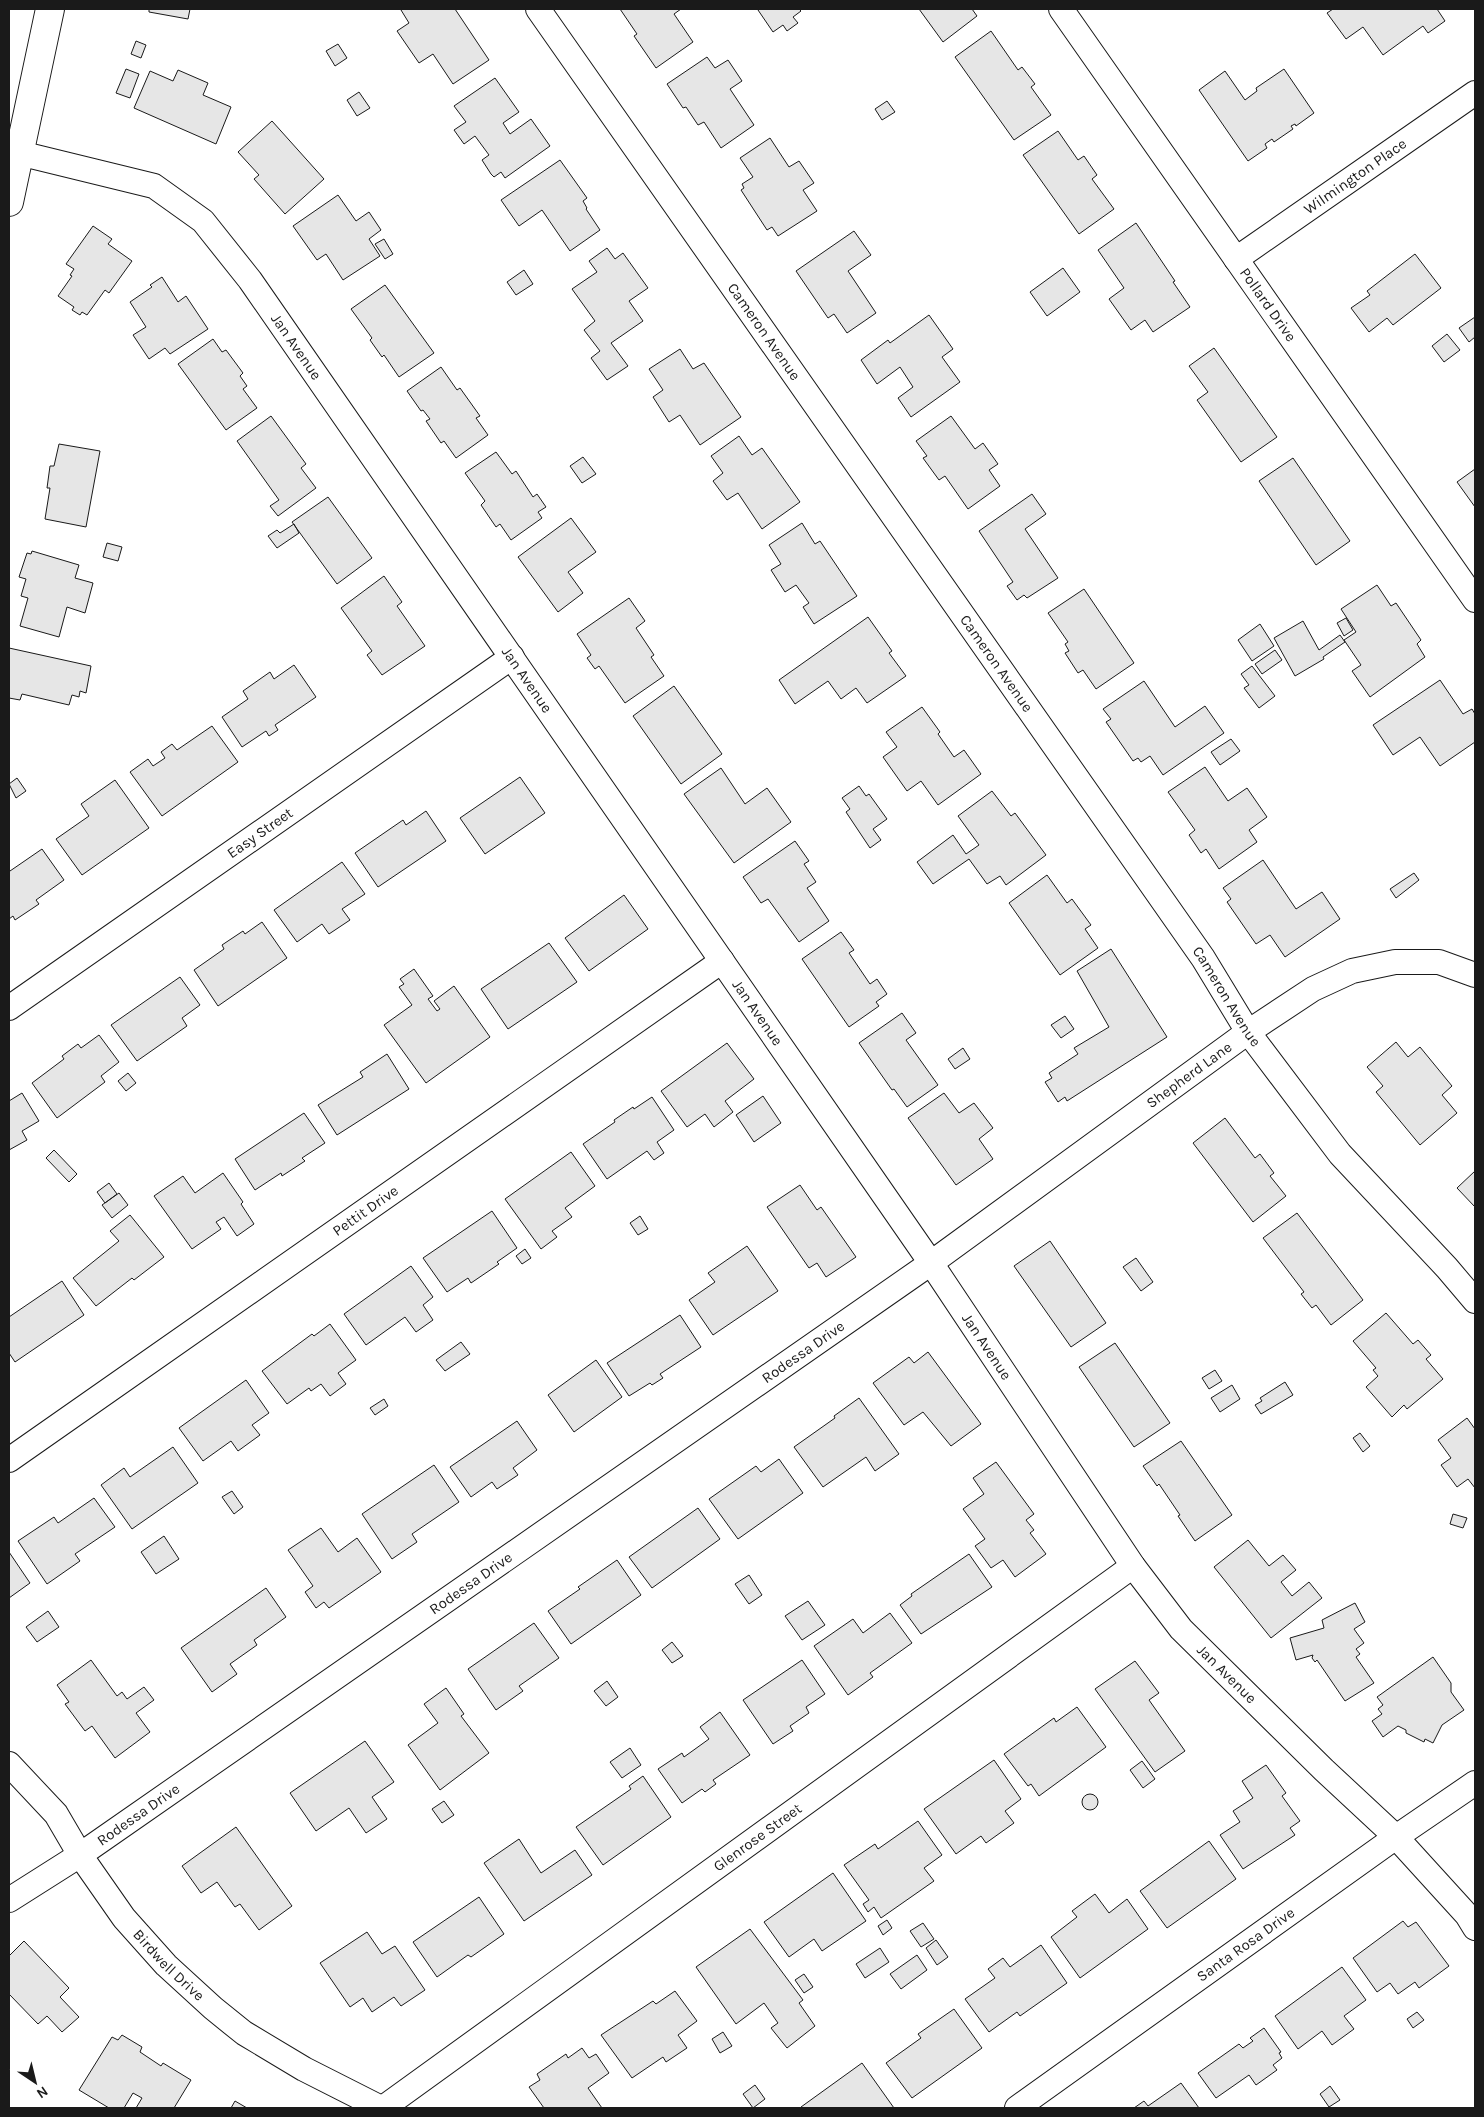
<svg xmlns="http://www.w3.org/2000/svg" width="1484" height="2117" font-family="Karla,sans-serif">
<rect width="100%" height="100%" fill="#fff"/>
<path fill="#e6e6e6" stroke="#1a1a1a" d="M149,9H190L188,19L149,12Z
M403,9H455L489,60L453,84L433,54L419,63L397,31L409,23L401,10Z
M620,9H681L674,14L693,42L656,68L634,36L637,34Z
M760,9H799L801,11L793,17L798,23L787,31L783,25L773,32L758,10Z
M919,9H972L977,16L943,42Z
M1333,9H1437L1445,21L1428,33L1423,26L1383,55L1363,27L1346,39L1327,13Z
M991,31L1018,70L1022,67L1035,84L1031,87L1051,115L1014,140L955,57Z
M136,41L146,45L141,58L131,54Z
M338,44L347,58L335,66L326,51Z
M707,57L715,68L728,60L742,81L730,89L754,125L721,148L704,122L698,125L686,107L683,108L667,84Z
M126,69L139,74L130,98L116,93Z
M1284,69L1314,113L1296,126L1295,124L1291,126L1293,129L1274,142L1272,139L1265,144L1267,148L1248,161L1199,90L1225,71L1245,100L1257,91L1256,88Z
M178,70L208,83L203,95L231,107L216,144L134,108L150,71L173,81Z
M495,78L519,112L503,123L510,134L531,119L550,146L505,178L501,172L494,177L491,174L482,160L489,155L475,136L464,144L454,130L466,122L454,106Z
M359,92L370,108L357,116L347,100Z
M887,101L895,112L882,120L875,109Z
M272,121L324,179L285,214L254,179L259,175L238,152Z
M1058,131L1078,160L1084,156L1097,175L1092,179L1114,209L1079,234L1023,155Z
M770,138L789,167L799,161L814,183L803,190L817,211L778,236L772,227L767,230L741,190L744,188L742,184L753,177L740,158Z
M560,160L587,198L583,201L587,208L586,209L600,230L570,251L542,210L519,226L501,200Z
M338,195L356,221L369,212L381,230L369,239L380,256L343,280L326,254L317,260L293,226Z
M1136,223L1175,281L1173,282L1190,307L1153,332L1145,320L1131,330L1109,299L1124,288L1098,250Z
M93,226L112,239L108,244L132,261L109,293L105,290L87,315L82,312L80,315L72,310L74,307L58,296L72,276L70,275L74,269L66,264Z
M854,231L871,255L848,271L876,313L847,333L834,314L828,318L796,271Z
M384,239L393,254L385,259L375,244Z
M607,248L615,259L623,253L648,288L629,301L643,321L611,343L628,366L607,380L591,358L600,351L584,330L595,321L572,289L597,272L589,261Z
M1415,254L1441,288L1393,325L1387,318L1369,332L1351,308L1370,295L1367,291Z
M1063,268L1080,292L1047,316L1030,292Z
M524,270L533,284L516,295L507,282Z
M162,277L178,302L186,296L208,329L170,354L165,348L149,359L133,335L146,327L130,302L152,287L150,285Z
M385,285L434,353L399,377L384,355L382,357L370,340L372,338L351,309Z
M929,315L953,349L942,357L960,382L911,417L898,398L913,387L900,367L877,384L861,360L888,340L890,343Z
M1475,317V337L1469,342L1459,328Z
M1447,334L1460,350L1444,362L1432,346Z
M213,339L222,352L226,350L243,373L240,376L247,386L243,389L257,408L226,430L178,364Z
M1214,348L1277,437L1241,462L1197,400L1208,392L1189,366Z
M680,349L693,369L704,363L741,417L700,445L680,415L669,422L653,397L663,390L649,369Z
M441,367L457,390L460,388L480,416L476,418L488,435L456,458L444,441L441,443L426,421L430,419L423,410L421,411L407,391Z
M271,416L306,464L301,468L316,488L278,516L270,506L279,500L237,441Z
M951,416L975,449L983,443L998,464L989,470L1000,486L968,509L945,476L939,480L923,458L927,456L916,441Z
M739,436L752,455L762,448L800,502L762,529L738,493L727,500L713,481L723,473L711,456Z
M59,444L100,451L86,527L45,519L50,488H47L50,466H54Z
M496,452L512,474L516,471L533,497L537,494L546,507L538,512L542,518L511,540L500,524L496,527L481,505L485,501L465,473Z
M583,457L596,474L582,483L570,466Z
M1293,458L1350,541L1316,565L1259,481Z
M1475,469V507L1457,482Z
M1032,494L1046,514L1025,529L1058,578L1027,598L1024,595L1017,600L1007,586L1013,582L979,531Z
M328,497L372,558L337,584L292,522Z
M571,518L596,552L568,572L583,593L558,612L518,557Z
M802,523L815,544L820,541L857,596L814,624L803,607L809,603L796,585L785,592L771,570L781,564L769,545Z
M294,524L299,533L277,548L268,536L277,530L280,533Z
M107,543L122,547L118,561L103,557Z
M32,551L79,565L75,578L93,583L85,613L67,607L59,637L20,626L28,598L21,596L26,579L19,577L27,553L31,554Z
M384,576L402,602L397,606L425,646L382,675L367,655L372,651L341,608Z
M1377,585L1391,606L1396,603L1421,640L1417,644L1425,657L1370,697L1352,671L1361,665L1344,640L1356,632L1341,609Z
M1084,589L1134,663L1096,689L1083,670L1078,673L1065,653L1069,651L1065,644L1068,642L1048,613Z
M629,598L645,621L636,628L654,655L651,657L664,676L625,703L599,666L595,669L587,658L591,655L577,634Z
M868,617L892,651L889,653L906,676L867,703L856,688L841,699L828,681L795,704L779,680Z
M1346,618L1353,630L1344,636L1337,623Z
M1303,621L1319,650L1340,635L1345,642L1323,657L1324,659L1295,676L1274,638Z
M1260,624L1274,646L1252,661L1238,640Z
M9,648L91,666L86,693L80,691L79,697L72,695L69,705L22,694L20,700L9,698Z
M1275,650L1282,660L1262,674L1255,664Z
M294,665L316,697L275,725L278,730L269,736L266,731L242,747L222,717L248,699L243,691L270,672L274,679Z
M1252,666L1275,696L1259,708L1244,688L1249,685L1241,674Z
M1440,680L1463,714L1472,709L1475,714V742L1440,766L1420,737L1393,755L1373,725Z
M1144,681L1175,727L1205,706L1224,733L1163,775L1150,756L1141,762L1138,758L1133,761L1106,722L1111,719L1103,709Z
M674,686L722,754L681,784L633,716Z
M922,707L940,732L938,734L954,757L964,750L981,774L938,805L921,781L907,791L883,757L897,747L886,732Z
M212,726L238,762L162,816L130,772L148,759L153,766L165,758L161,752L172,744L177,750Z
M1231,739L1240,751L1220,765L1211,752Z
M1205,767L1228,801L1247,788L1267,817L1249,830L1257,842L1219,869L1206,849L1201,853L1189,835L1195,830L1168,792Z
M721,768L745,804L767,788L791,822L734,863L684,794Z
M520,777L545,813L485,854L460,818Z
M17,778L26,791L16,798L9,784Z
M115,780L149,828L82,875L56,839L89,816L81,804Z
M859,786L866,796L869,794L887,819L873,829L881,840L870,848L846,812L850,809L842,798Z
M992,791L1011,816L1015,813L1046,855L1006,885L1000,876L987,884L969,859L933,884L917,862L953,835L966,854L979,845L958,816Z
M426,811L446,841L378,887L355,853L403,820L406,825Z
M795,841L809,861L804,864L816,882L807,888L829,921L799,942L768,899L761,903L743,877Z
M42,849L64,880L36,900L39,904L15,920L13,916L9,919V869L10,871Z
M1263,860L1296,909L1322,892L1340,919L1285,957L1270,935L1256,944L1227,902L1231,899L1223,888Z
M342,862L365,894L342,909L350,920L329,934L322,924L297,942L274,910Z
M1414,873L1419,880L1396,898L1390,889Z
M1047,875L1067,903L1072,899L1091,925L1085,929L1098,948L1060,975L1009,903Z
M624,895L648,929L589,971L565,938Z
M262,922L287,958L218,1006L194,970L224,949L222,945L243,931L245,934Z
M841,932L854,950L849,953L870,984L877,979L887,994L876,1002L879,1006L849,1027L802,959Z
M549,943L577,982L508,1029L481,989Z
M1111,949L1167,1037L1067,1101L1065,1097L1058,1102L1045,1082L1052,1078L1049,1073L1078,1054L1074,1048L1109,1027L1077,971Z
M414,969L433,996L428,999L437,1011L440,1009L434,1001L454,986L490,1037L426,1083L384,1025L412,1005L399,987L404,984L400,979Z
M180,977L200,1005L182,1018L187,1026L137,1061L111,1025Z
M902,1013L916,1033L906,1040L938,1085L907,1107L894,1089L892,1090L859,1043Z
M1065,1016L1074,1029L1061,1038L1051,1025Z
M99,1035L119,1062L101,1076L105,1082L57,1118L32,1083L64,1059L62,1056L78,1044L81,1048Z
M1396,1042L1408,1057L1420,1047L1452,1086L1442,1095L1457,1113L1420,1145L1376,1092L1383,1086L1367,1067Z
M727,1043L754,1079L725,1101L733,1112L714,1127L705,1114L687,1127L661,1091Z
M963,1048L970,1059L955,1069L948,1059Z
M387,1054L409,1089L337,1135L318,1105L363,1077L360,1072Z
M128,1073L136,1083L126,1091L118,1081Z
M22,1093L39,1121L22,1131L27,1140L9,1150V1101Z
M944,1093L959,1113L974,1103L993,1128L979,1139L993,1159L956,1185L908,1118Z
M763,1096L781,1123L754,1142L736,1115Z
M652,1097L674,1130L657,1142L664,1153L654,1160L647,1151L607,1179L583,1144L615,1122L614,1120L633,1107L634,1109Z
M304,1113L325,1143L302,1158L305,1161L282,1176L281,1173L255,1190L235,1159Z
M1225,1118L1255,1158L1260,1154L1274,1173L1270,1176L1286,1196L1253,1222L1193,1143Z
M54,1150L77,1174L69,1182L46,1158Z
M571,1152L595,1186L565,1208L572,1217L552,1231L557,1237L541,1249L505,1199Z
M1475,1171V1207L1457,1188Z
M223,1173L243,1202L241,1204L254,1224L237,1236L224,1217L216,1222L221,1229L192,1249L154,1196L183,1176L195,1193Z
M109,1183L117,1194L105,1203L97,1192Z
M800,1185L817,1210L821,1207L856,1257L826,1277L817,1263L809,1268L767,1207Z
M119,1193L128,1205L112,1218L102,1205Z
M492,1211L517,1248L497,1262L499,1264L471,1283L468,1278L447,1292L423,1258Z
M1297,1213L1363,1300L1331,1325L1316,1305L1312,1308L1301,1294L1304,1292L1263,1238Z
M130,1215L164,1257L134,1280L132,1278L96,1306L73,1278L119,1241L110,1231Z
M640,1216L648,1229L638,1235L630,1223Z
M1050,1241L1106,1323L1071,1347L1014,1266Z
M747,1246L778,1291L713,1335L689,1300L715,1282L708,1273Z
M525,1249L531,1258L522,1264L516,1256Z
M1136,1258L1153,1282L1141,1291L1123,1267Z
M411,1266L433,1297L423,1305L433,1320L416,1332L405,1317L366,1345L344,1314Z
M62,1281L84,1315L15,1362L9,1353V1317Z
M1386,1313L1413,1344L1418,1340L1431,1355L1426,1359L1443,1379L1407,1409L1404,1405L1392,1417L1366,1387L1378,1376L1373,1370L1376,1368L1353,1341Z
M680,1315L701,1347L660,1374L663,1378L652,1385L650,1383L629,1396L607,1363Z
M330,1324L356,1360L338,1373L346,1384L330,1396L321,1384L311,1391L309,1388L287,1404L262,1371L312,1334L314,1336Z
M461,1342L470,1354L445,1371L436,1360Z
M1115,1343L1170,1423L1134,1447L1079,1367Z
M928,1352L981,1424L951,1446L923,1412L904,1425L873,1383L909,1357L914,1363Z
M596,1360L622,1397L574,1432L548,1395Z
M1215,1370L1222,1381L1209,1389L1202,1378Z
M246,1380L269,1413L252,1425L260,1435L238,1451L231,1441L203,1461L179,1428Z
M1285,1382L1293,1395L1261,1414L1255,1405L1262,1401L1260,1398Z
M1232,1385L1240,1399L1220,1412L1211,1398Z
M859,1398L899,1454L875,1471L866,1457L823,1487L794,1447L835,1418L834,1416Z
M384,1399L388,1406L375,1415L370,1408Z
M1467,1418L1475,1429V1488L1468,1479L1457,1487L1441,1465L1451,1458L1438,1440Z
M517,1421L537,1450L513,1468L518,1475L497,1489L492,1482L471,1497L450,1467Z
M1360,1433L1370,1446L1363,1452L1353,1438Z
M1181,1441L1232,1515L1195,1541L1178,1516L1180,1515L1159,1484L1157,1486L1143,1466Z
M173,1447L198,1483L132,1529L101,1485L124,1468L130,1477Z
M779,1459L803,1493L738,1539L709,1499L756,1466L761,1472Z
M996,1462L1034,1514L1026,1520L1034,1530L1030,1533L1046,1554L1015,1577L1003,1560L991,1568L975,1546L985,1539L963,1509L984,1494L973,1478Z
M434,1465L459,1502L412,1534L417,1542L392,1559L362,1514Z
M232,1491L243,1507L234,1514L222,1497Z
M94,1498L115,1527L75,1554L80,1561L47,1584L18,1541L54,1517L58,1523Z
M698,1508L720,1539L652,1588L629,1557Z
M1453,1514L1467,1518L1463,1528L1450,1524Z
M321,1528L338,1552L357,1538L381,1572L329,1608L324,1602L316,1608L305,1592L313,1586L288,1550Z
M164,1536L179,1559L156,1574L141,1552Z
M1248,1540L1269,1566L1283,1555L1296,1570L1281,1582L1292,1596L1309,1582L1322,1598L1271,1638L1214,1567Z
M9,1552L30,1583L9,1598Z
M969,1554L992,1587L921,1634L900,1605L912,1596L911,1594Z
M617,1560L641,1595L571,1644L548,1611L580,1589L578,1587Z
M749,1575L762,1595L749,1604L735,1584Z
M266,1588L286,1617L254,1640L257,1645L230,1664L237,1674L212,1692L181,1648Z
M808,1601L825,1625L802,1640L785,1616Z
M1355,1603L1365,1622L1354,1629L1364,1643L1356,1649L1360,1654L1356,1657L1374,1683L1345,1701L1317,1660L1315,1662L1312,1658L1313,1655L1296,1660L1290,1638L1324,1628L1322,1620Z
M48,1611L59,1627L37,1642L26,1627Z
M890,1613L912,1643L870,1673L873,1677L848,1695L814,1646L853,1619L863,1633Z
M534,1623L559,1658L519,1686L523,1691L496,1710L468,1669Z
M672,1642L683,1656L672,1663L662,1650Z
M1433,1657L1451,1683V1692L1464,1710L1442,1725L1433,1743L1425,1739L1424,1742L1406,1733V1730L1398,1726L1383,1737L1372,1721L1382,1714L1378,1709L1383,1705L1377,1697Z
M91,1660L117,1696L122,1692L127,1699L144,1687L154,1700L136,1713L150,1732L115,1758L92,1726L85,1731L65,1704L69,1702L57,1685Z
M802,1660L825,1694L806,1707L809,1713L790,1726L793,1731L773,1744L743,1700Z
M1135,1661L1159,1693L1149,1700L1185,1751L1155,1772L1095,1689Z
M607,1681L618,1697L606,1706L594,1691Z
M446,1688L464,1714L461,1716L489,1753L440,1790L408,1745L438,1723L424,1704Z
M1077,1707L1106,1747L1039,1796L1031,1784L1028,1786L1004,1754L1054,1718L1056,1722Z
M720,1712L750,1755L713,1780L716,1784L705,1792L702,1789L682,1803L658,1769L682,1753L684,1757L709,1739L700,1727Z
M365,1741L394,1782L372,1797L387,1819L366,1833L349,1808L316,1831L290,1793Z
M630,1748L641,1765L622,1778L610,1762Z
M994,1760L1021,1799L1005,1811L1014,1823L986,1843L981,1836L956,1854L924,1809Z
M1142,1761L1155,1779L1143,1788L1130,1770Z
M1266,1765L1286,1793L1282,1796L1300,1821L1290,1828L1295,1835L1243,1869L1220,1835L1240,1822L1233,1811L1253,1798L1242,1781Z
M643,1776L671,1817L603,1865L576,1827L631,1789L629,1786Z
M1082 1802a8 8 0 1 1 16 0a8 8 0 1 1-16 0Z
M444,1801L454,1815L442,1823L432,1809Z
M918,1821L942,1855L924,1868L934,1881L881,1918L874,1907L868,1912L863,1904L869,1900L844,1865L875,1844L878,1849Z
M236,1827L292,1906L259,1930L240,1904L235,1907L217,1882L201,1893L182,1866Z
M519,1839L541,1873L575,1850L592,1875L524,1921L484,1863Z
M1209,1841L1236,1879L1167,1928L1140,1891Z
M833,1873L866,1921L822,1951L814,1939L789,1957L764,1922Z
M1095,1894L1109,1913L1127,1899L1148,1929L1080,1978L1051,1937L1077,1917L1072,1911Z
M479,1897L504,1934L471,1957L468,1955L437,1977L413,1942Z
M887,1920L892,1928L883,1935L878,1926Z
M1403,1921L1408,1927L1416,1922L1449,1966L1419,1988L1415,1982L1398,1994L1390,1983L1377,1992L1353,1958Z
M923,1923L934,1939L921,1947L910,1931Z
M750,1929L803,2000L799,2003L815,2026L787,2048L771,2028L778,2023L764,2003L736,2024L696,1967Z
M367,1932L382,1954L395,1946L425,1990L401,2006L394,1997L372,2012L363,1998L350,2007L320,1963Z
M936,1940L948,1957L937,1965L926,1948Z
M24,1941L69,1988L60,1997L79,2017L62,2032L47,2016L38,2024L9,1994V1956Z
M1041,1945L1067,1983L1020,2016L1017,2012L989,2032L965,1999L995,1978L988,1969L1003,1958L1010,1967Z
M880,1948L889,1962L865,1978L856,1964Z
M917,1955L927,1970L901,1989L890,1974Z
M1342,1967L1366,2000L1344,2016L1354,2029L1332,2045L1322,2031L1298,2049L1275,2016Z
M804,1974L813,1987L804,1993L795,1980Z
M675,1991L697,2021L678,2035L687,2048L666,2062L663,2057L632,2078L601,2035L653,2001L656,2004Z
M954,2009L982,2048L912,2098L886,2063L921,2038L918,2034Z
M1417,2012L1424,2020L1413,2028L1407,2019Z
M1264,2028L1281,2052L1279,2053L1282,2058L1273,2065L1277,2070L1256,2085L1249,2075L1216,2098L1198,2073L1239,2044L1243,2048L1253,2041L1250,2038Z
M723,2032L732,2046L720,2053L712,2039Z
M122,2035L142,2047L140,2052L161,2066L163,2063L191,2080L174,2108H136L142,2098L133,2093L124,2108H109L79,2090L112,2037L118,2040Z
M582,2048L589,2058L596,2054L609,2073L588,2088L602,2108H544L529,2087L540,2080L537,2074L566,2054L568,2058Z
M862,2063L894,2108H801V2107Z
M1181,2083L1199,2108H1134L1144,2101L1148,2106Z
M755,2085L765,2099L753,2108L743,2094Z
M1330,2086L1340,2100L1329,2107L1320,2094Z
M235,2101L247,2108H231Z"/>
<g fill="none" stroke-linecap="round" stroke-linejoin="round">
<g stroke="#1a1a1a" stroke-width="26">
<g id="street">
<path id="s1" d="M538,9L1203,958L1248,1032L1340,1154L1447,1268L1475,1301"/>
<path id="s2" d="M1061,9L1475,600"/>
<path id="s3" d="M19,153L154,186L203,221L250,280L931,1263L1133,1566L1181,1629L1324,1770L1396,1837L1467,1915L1475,1928"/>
<path id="s4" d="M1236,259L1475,93"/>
<path id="s5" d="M9,1008L512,657"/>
<path id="s6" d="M9,1460L722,961"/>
<path id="s7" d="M9,1764L56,1814L80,1855L124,1918L166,1965L213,2008L244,2033L304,2069L381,2108"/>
<path id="s8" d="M9,1900L80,1855L931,1263L1248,1032L1313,989L1352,971L1395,962H1439L1475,975"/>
<path id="s9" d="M383,2108L1133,1566"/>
<path id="s10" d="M1017,2108L1396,1837L1475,1783"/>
</g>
</g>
<g stroke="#1a1a1a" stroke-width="30">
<path id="highway" d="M9,202L50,9"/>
</g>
<use href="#street" stroke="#fff" stroke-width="24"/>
<use href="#highway" stroke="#fff" stroke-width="28"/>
</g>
<g text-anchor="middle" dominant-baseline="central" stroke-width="4" stroke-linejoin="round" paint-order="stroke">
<g font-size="15" fill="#1a1a1a" stroke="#fff">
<text stroke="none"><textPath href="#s4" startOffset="145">Wilmington Place</textPath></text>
<text stroke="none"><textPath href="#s2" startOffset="361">Pollard Drive</textPath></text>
<text stroke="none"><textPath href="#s1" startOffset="394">Cameron Avenue</textPath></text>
<text stroke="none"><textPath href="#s3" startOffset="356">Jan Avenue</textPath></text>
<text stroke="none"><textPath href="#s1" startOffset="799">Cameron Avenue</textPath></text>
<text stroke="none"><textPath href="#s3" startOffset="761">Jan Avenue</textPath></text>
<text stroke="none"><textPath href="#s5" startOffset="306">Easy Street</textPath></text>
<text stroke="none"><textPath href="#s1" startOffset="1204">Cameron Avenue</textPath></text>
<text stroke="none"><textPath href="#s3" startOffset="1166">Jan Avenue</textPath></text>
<text stroke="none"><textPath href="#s8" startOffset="1440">Shepherd Lane</textPath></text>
<text stroke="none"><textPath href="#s6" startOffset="435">Pettit Drive</textPath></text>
<text stroke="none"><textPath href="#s3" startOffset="1571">Jan Avenue</textPath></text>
<text stroke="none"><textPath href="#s8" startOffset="965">Rodessa Drive</textPath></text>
<text stroke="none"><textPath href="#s8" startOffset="560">Rodessa Drive</textPath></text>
<text stroke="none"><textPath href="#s3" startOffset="1978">Jan Avenue</textPath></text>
<text stroke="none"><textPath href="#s8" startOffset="155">Rodessa Drive</textPath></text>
<text stroke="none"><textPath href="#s9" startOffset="462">Glenrose Street</textPath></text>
<text stroke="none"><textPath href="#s10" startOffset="281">Santa Rosa Drive</textPath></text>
<text stroke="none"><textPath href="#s7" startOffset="258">Birdwell Drive</textPath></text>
</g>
</g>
<rect width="1484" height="2117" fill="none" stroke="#1a1a1a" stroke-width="20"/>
<g transform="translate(35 2082) rotate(145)" stroke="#ffffff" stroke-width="4" paint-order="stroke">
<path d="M0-4L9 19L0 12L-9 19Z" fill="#1a1a1a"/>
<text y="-8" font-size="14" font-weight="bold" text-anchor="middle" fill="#1a1a1a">N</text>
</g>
</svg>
